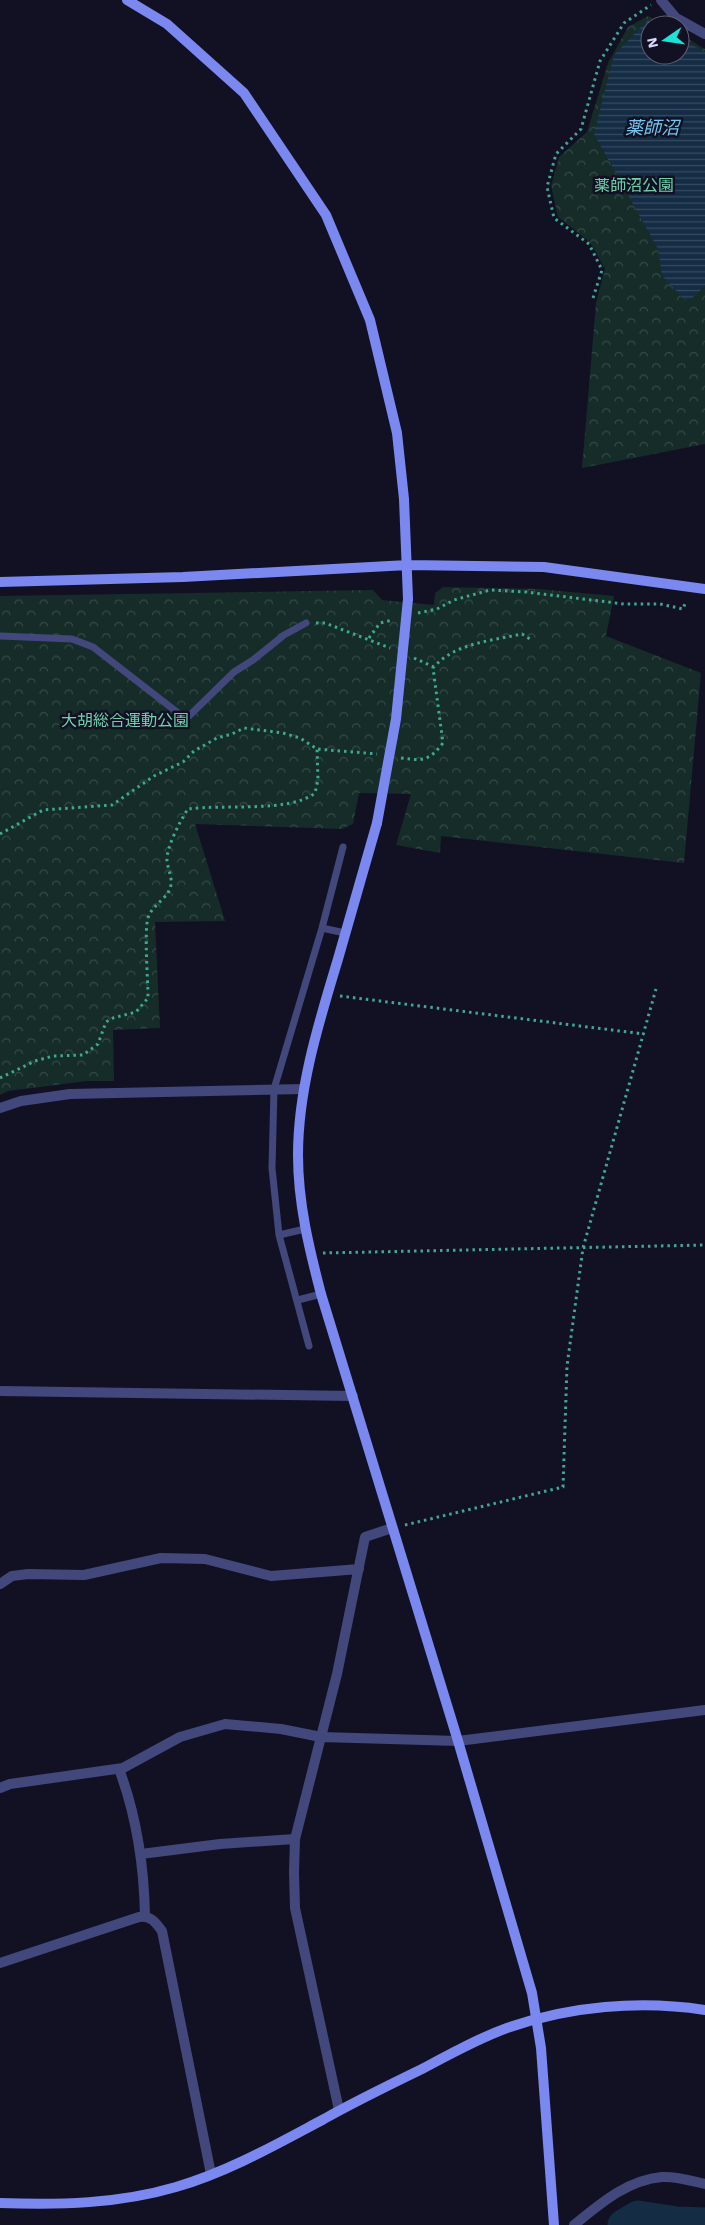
<svg xmlns="http://www.w3.org/2000/svg" width="705" height="2225" font-family="'Work Sans','Noto Sans JP',sans-serif">
<defs>
<pattern id="park-crowns" width="20" height="18" patternUnits="userSpaceOnUse" patternTransform="scale(1.25)"><rect width="20" height="18" fill="#152c28"/><path d="M2 6a3 3 0 1 1 6 0M12 15a3 3 0 1 1 6 0" fill="none" stroke="#364a48"/></pattern>
<pattern id="water-rules" width="6" height="5" patternUnits="userSpaceOnUse" patternTransform="scale(1.25)"><rect width="6" height="5" fill="#142d44"/><path d="M0 2.5h6" fill="none" stroke="#354b60"/></pattern>
</defs>
<rect width="100%" height="100%" fill="#121123"/>
<path fill="url(#park-crowns)" d="M648,16L664,25H650V55H680V34L705,49V444L582,468L596,303L605,269L590,242L558,217L551,186L559,157L587,132L608,63L628,27Z
M443,587L538,589L614,596L606,636L701,673L684,863L441,836L440,853L396,845L411,794L359,793L353,824L342,829L195,824L225,921L155,922L160,1028L113,1030L114,1081H87L8,1091L0,1095V596L373,590L382,600L434,605L435,593Z"/>
<path fill="url(#water-rules)" d="M648,20L657,25H650V55H680V38L705,52V286L691,299L685,300L662,276L658,249L594,134L614,55Z"/>
<g fill="none" stroke-linecap="round" stroke-linejoin="round">
<path stroke="#142d44" stroke-width="31" d="M623,2225L638,2216L677,2222L705,2223"/>
<path stroke="#3ea893" stroke-width="3" stroke-dasharray="2.5 4" stroke-linecap="butt" d="M593,298L602,270L589,244L554,218L547,187L556,154L581,129L600,61L624,23L651,5
M418,613L437,609L454,600L490,590L526,592L624,604H660L683,609L686,601
M316,623H325L390,648
M369,638L380,623L393,620
M414,658L434,667
M401,758C423,761 429,761 443,743L433,668C454,643 491,641 522,634L530,639
M0,834L43,810L112,805L154,776L183,762L194,751L217,738L232,734L244,728L283,733L300,738L317,749L377,754
M340,996L644,1034
M0,1078L35,1061L53,1056L83,1055L98,1044L106,1022L113,1018L136,1012L148,998C148,981 144,931 148,918C152,904 170,898 171,884C172,877 168,869 167,861C166,848 180,821 188,809C222,804 290,813 315,793L318,780L317,749
M323,1253L705,1245
M405,1525L563,1487L567,1366L583,1248L656,989"/>
<path stroke="#42487c" stroke-width="7" d="M0,636L72,639L93,647L182,716H189L234,672L253,660L284,635L306,623
M322,928L345,933
M279,1235L305,1229
M298,1300L321,1294
M309,1346L279,1235L272,1168L274,1089L322,928L343,847"/>
<path stroke="#42487c" stroke-width="10" d="M661,0L676,18L705,34
M0,1108L21,1101L70,1094L304,1089
M0,1391L353,1396
M0,1584L12,1576L28,1574L84,1575L161,1558L205,1559L271,1576L359,1569
M119,1769C137,1817 144,1865 145,1916
M0,1788L10,1784L123,1768L180,1737L225,1724L281,1729L321,1737L458,1741L705,1710
M141,1854L220,1844L295,1839
M0,1963L139,1917C151,1915 156,1923 162,1931L211,2174
M339,2110L295,1908L294,1872L295,1839L337,1674L365,1537L392,1528
M574,2225C600,2204 627,2180 662,2177C676,2176 692,2181 705,2184"/>
<path stroke="#7b88ef" stroke-width="10" d="M127,0L167,24L244,93L326,215L370,320L397,433L404,499L408,599
M0,582L183,577L408,565L544,567L705,589
M377,823C364,868 351,914 338,959C319,1022 298,1088 298,1155C298,1203 309,1248 321,1294L458,1741L532,1993L541,2048L554,2225
M0,2203C60,2205 118,2204 176,2187C228,2172 277,2144 324,2119C356,2101 389,2085 422,2069C450,2054 477,2039 507,2028C569,2006 640,2000 705,2010"/>
<path stroke="#7b88ef" stroke-width="10" d="M377,823L396,719L408,599"/>
</g>
<g text-anchor="middle" dominant-baseline="central" stroke-width="5" stroke-linejoin="round" paint-order="stroke">
<g font-size="16" fill="#6dd2aa" stroke="#121123">
<text x="634" y="185">薬師沼公園</text>
<text x="125" y="720">大胡総合運動公園</text>
</g>
<g font-size="18" font-style="italic" fill="#73c6ee" stroke="#121123">
<text x="652" y="127">薬師沼</text>
</g>
</g>
<g transform="translate(665 40) rotate(257)"><circle r="24" fill="#121123" stroke="#616179"/>
<path d="M0-4L9 19L0 12L-9 19Z" fill="#1ce2da"/>
<text y="-8" font-size="14" font-weight="bold" text-anchor="middle" fill="#d8d9fa">N</text>
</g>
</svg>
